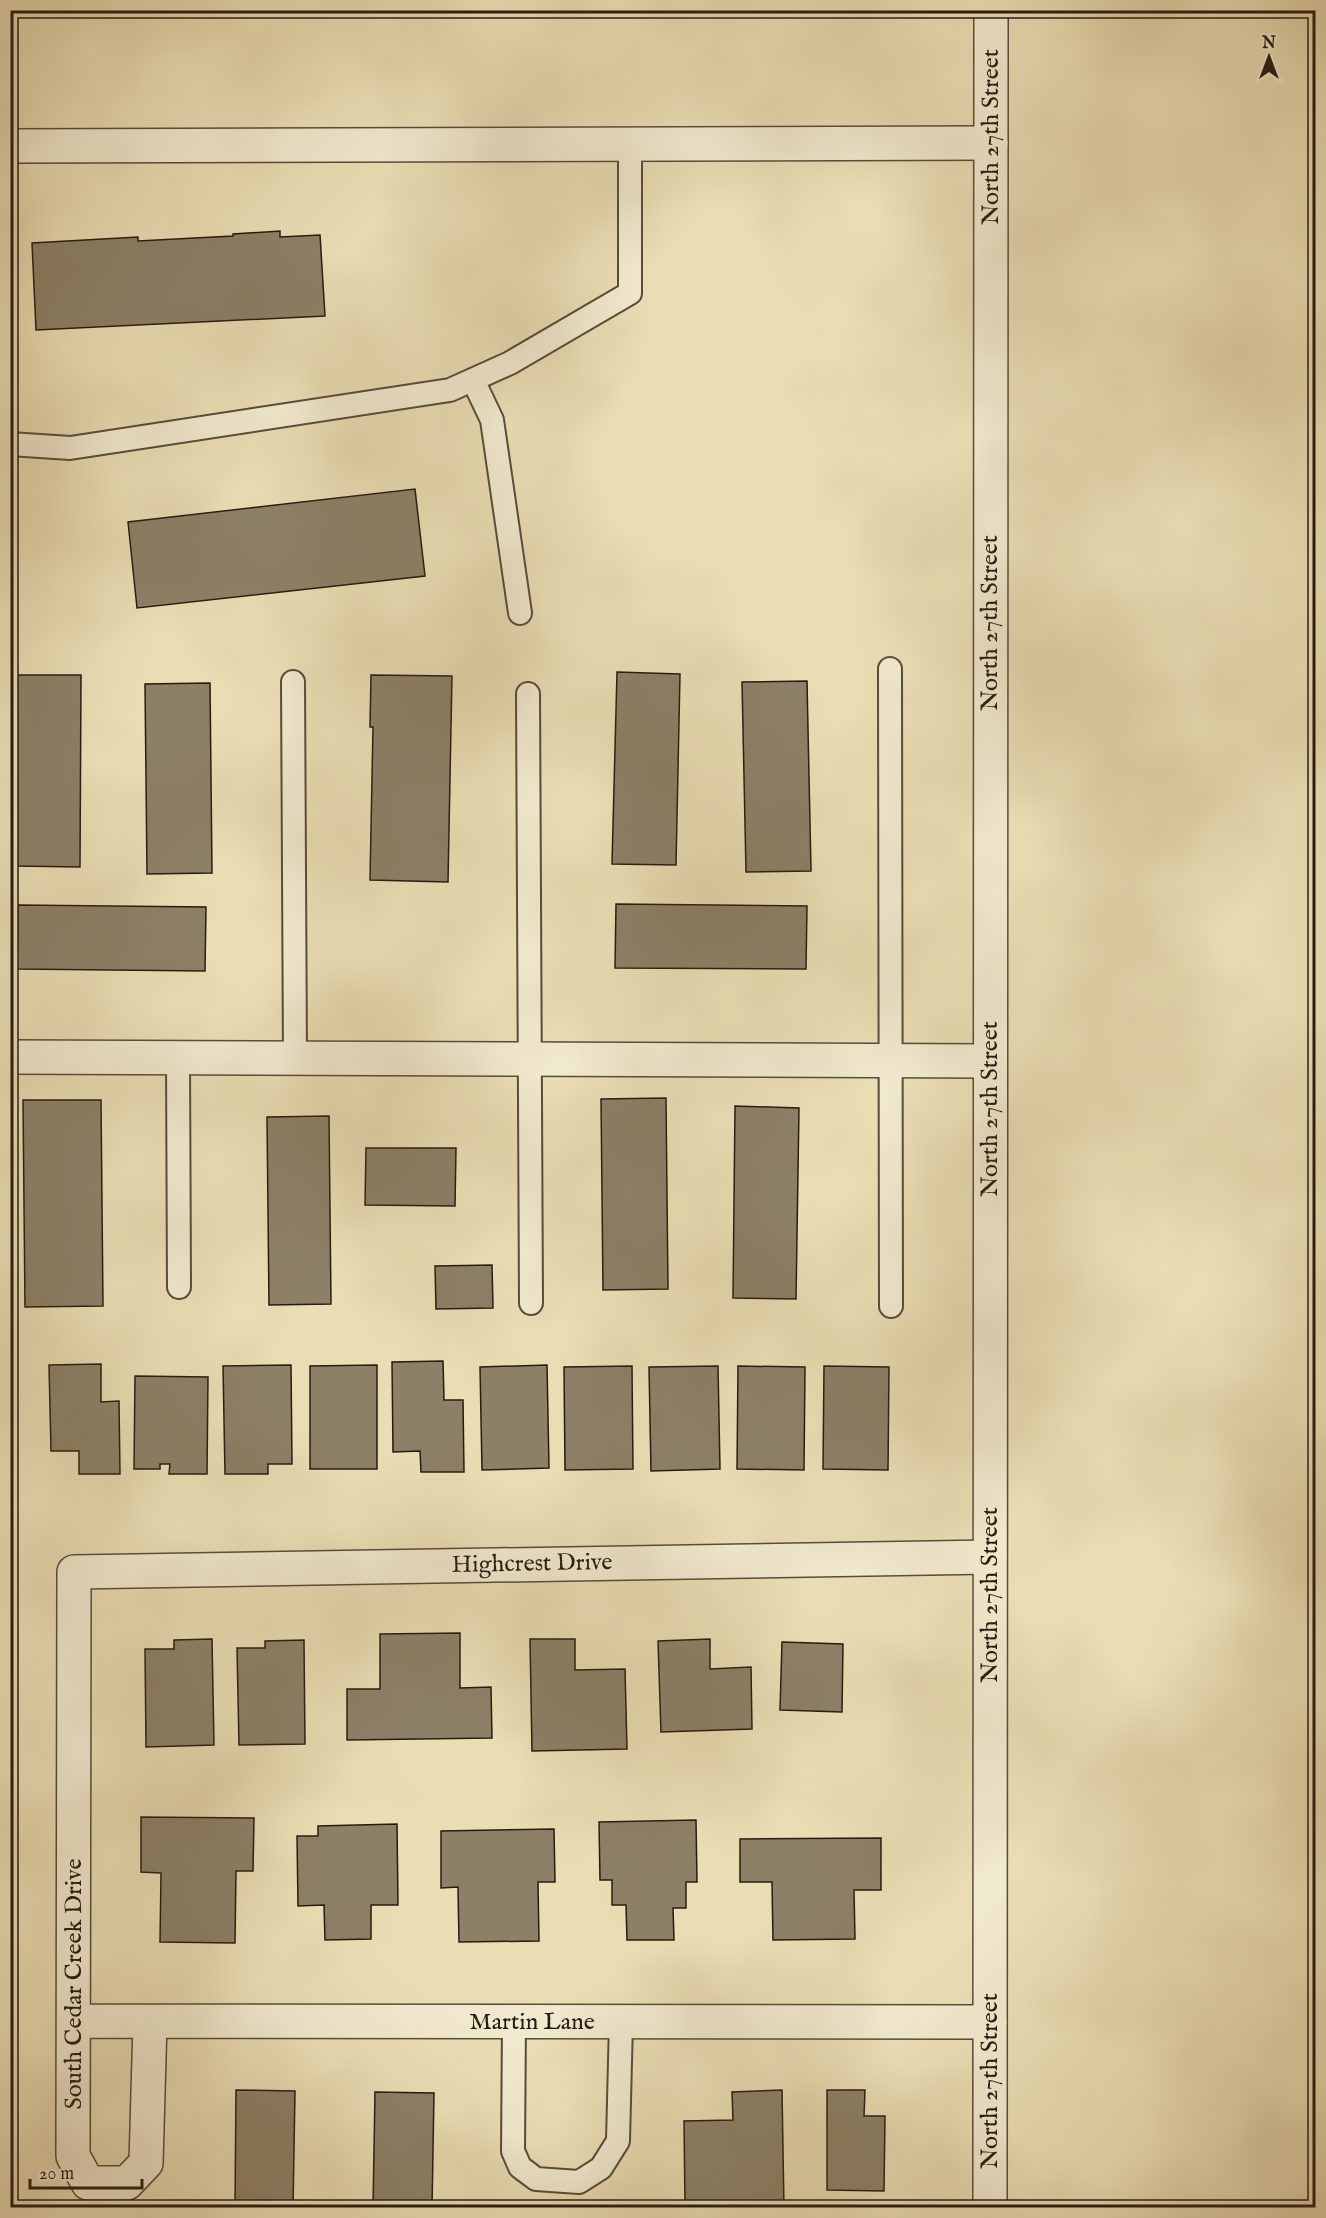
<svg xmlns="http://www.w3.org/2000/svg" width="1326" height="2218" font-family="'IM FELL English',serif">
<rect width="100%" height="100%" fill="#eaddb4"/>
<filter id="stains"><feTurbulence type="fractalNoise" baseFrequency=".00333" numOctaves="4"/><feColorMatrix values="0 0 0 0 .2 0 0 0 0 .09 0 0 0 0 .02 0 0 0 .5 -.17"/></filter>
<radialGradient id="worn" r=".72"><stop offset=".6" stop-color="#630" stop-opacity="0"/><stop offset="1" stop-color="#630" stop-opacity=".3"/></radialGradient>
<path fill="#8c8067" stroke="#261c13" stroke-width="1.5" d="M280,231V237L320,235L325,316L36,330L32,243L138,237V241L233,236V234Z
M415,489L425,576L137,608L128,522Z
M617,672L680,674L676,865L612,864Z
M16,675H81L80,867L15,866Z
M371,675L452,676L448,882L370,880L373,727H370Z
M807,681L811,871L746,872L742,682Z
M210,683L212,873L147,874L145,684Z
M616,904L807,906L806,969L615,968Z
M18,905L206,907L205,971L17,969Z
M666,1098L668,1289L603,1290L601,1099Z
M23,1100H101L103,1306L25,1307Z
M735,1106L799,1108L796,1299L733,1298Z
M329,1116L331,1304L269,1305L267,1117Z
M366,1148H456L455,1206L365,1205Z
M492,1265L493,1308L436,1309L435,1266Z
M443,1361L444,1400H463L464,1472H421L420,1451L393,1452L392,1362Z
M101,1364V1402L119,1401L120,1474H79V1451H51L49,1365Z
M291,1365L292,1464H268V1474H225L223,1366Z
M377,1365V1469H310V1366Z
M547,1365L549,1468L482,1470L480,1367Z
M632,1366L633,1469L565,1470L564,1367Z
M718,1366L720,1469L651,1471L649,1367Z
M738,1366L805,1367L804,1470L737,1469Z
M824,1366L889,1367L888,1470L823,1469Z
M135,1376L208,1377L207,1474H169L170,1464H160V1469H134Z
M460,1633V1688L491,1687L492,1738L347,1740V1689H380V1634Z
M212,1639L214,1745L146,1747L145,1649H174V1640Z
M530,1639H575V1670L625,1669L627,1749L532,1751Z
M710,1639V1669L751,1667L752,1729L661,1732L658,1641Z
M304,1640L305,1744L239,1745L237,1648H265V1641Z
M782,1642L843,1644L842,1712L780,1710Z
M141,1817L254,1818L253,1871H236L235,1943L160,1942L161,1873L141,1872Z
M696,1820L697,1882H686V1908H673L674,1940H627L626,1905H612V1880H600L599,1822Z
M397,1824L398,1905H371V1939L325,1940L324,1905L298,1906L297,1836H318V1826Z
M554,1829L555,1882H538L539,1941L459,1942L458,1887L441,1888V1831Z
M881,1838V1890H854L855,1939L773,1940L772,1882H740V1839Z
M236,2090L295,2091L293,2208H235Z
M782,2090L784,2208H740V2204H685L684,2121L733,2120L732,2092Z
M827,2090H865L864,2116H885L884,2191L827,2190Z
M375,2092L434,2093L432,2208H373Z"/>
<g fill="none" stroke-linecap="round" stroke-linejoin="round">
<g stroke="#574c3b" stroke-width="26">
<path id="service" d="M473,380L492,420L520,613
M10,444L70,448L450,390L510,363L630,293V144
M890,669L891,1306
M293,682L295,1058
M528,694L531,1303
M178,1058L179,1287
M514,2022L513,2151L520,2167L536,2179L579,2182L601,2168L618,2141L621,2022"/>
</g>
<g stroke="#574c3b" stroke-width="36">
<path id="minor" d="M10,146L991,143
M10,1057L990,1061
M74,2021L990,2022
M150,2022L146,2163L127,2183H88L73,2156L74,1572L990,1557"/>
</g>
<g stroke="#574c3b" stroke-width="36">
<path id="tertiary" d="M990,2208L991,10"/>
</g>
<use href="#service" stroke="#f1e9ce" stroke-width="22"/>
<use href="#minor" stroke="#f1e9ce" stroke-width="33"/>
<use href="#tertiary" stroke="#f1e9ce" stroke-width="33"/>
</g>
<g text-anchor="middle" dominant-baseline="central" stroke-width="6" stroke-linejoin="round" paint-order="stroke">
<g font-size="24" fill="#261c13" stroke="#f1e9ce">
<text transform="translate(991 137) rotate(-90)">North 27th Street</text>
<text transform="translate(990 623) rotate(-90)">North 27th Street</text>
<text transform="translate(990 1109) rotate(-90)">North 27th Street</text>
<text transform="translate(532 1564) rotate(-1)">Highcrest Drive</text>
<text transform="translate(990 1595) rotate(-90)">North 27th Street</text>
<text transform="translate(74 1984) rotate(-90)">South Cedar Creek Drive</text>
<text x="532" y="2022">Martin Lane</text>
<text transform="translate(990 2081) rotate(-90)">North 27th Street</text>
</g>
</g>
<rect width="1326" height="2218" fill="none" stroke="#eaddb4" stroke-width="36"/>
<rect x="12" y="12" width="1302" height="2194" fill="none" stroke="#261c13" stroke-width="3"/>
<rect x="18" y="18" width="1290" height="2182" fill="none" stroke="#261c13" stroke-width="1.5"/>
<g transform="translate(1269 57)" stroke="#f1e9ce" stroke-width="4.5" paint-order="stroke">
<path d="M0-4.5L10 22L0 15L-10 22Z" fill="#261c13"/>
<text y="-9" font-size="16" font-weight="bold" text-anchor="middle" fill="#261c13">N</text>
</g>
<path d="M30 2179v9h112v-9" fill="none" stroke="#261c13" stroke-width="3"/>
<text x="39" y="2179" font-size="18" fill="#261c13" stroke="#f1e9ce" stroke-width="4.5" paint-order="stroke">20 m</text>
<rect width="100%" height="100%" filter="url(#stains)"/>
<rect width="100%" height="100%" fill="url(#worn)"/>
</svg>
